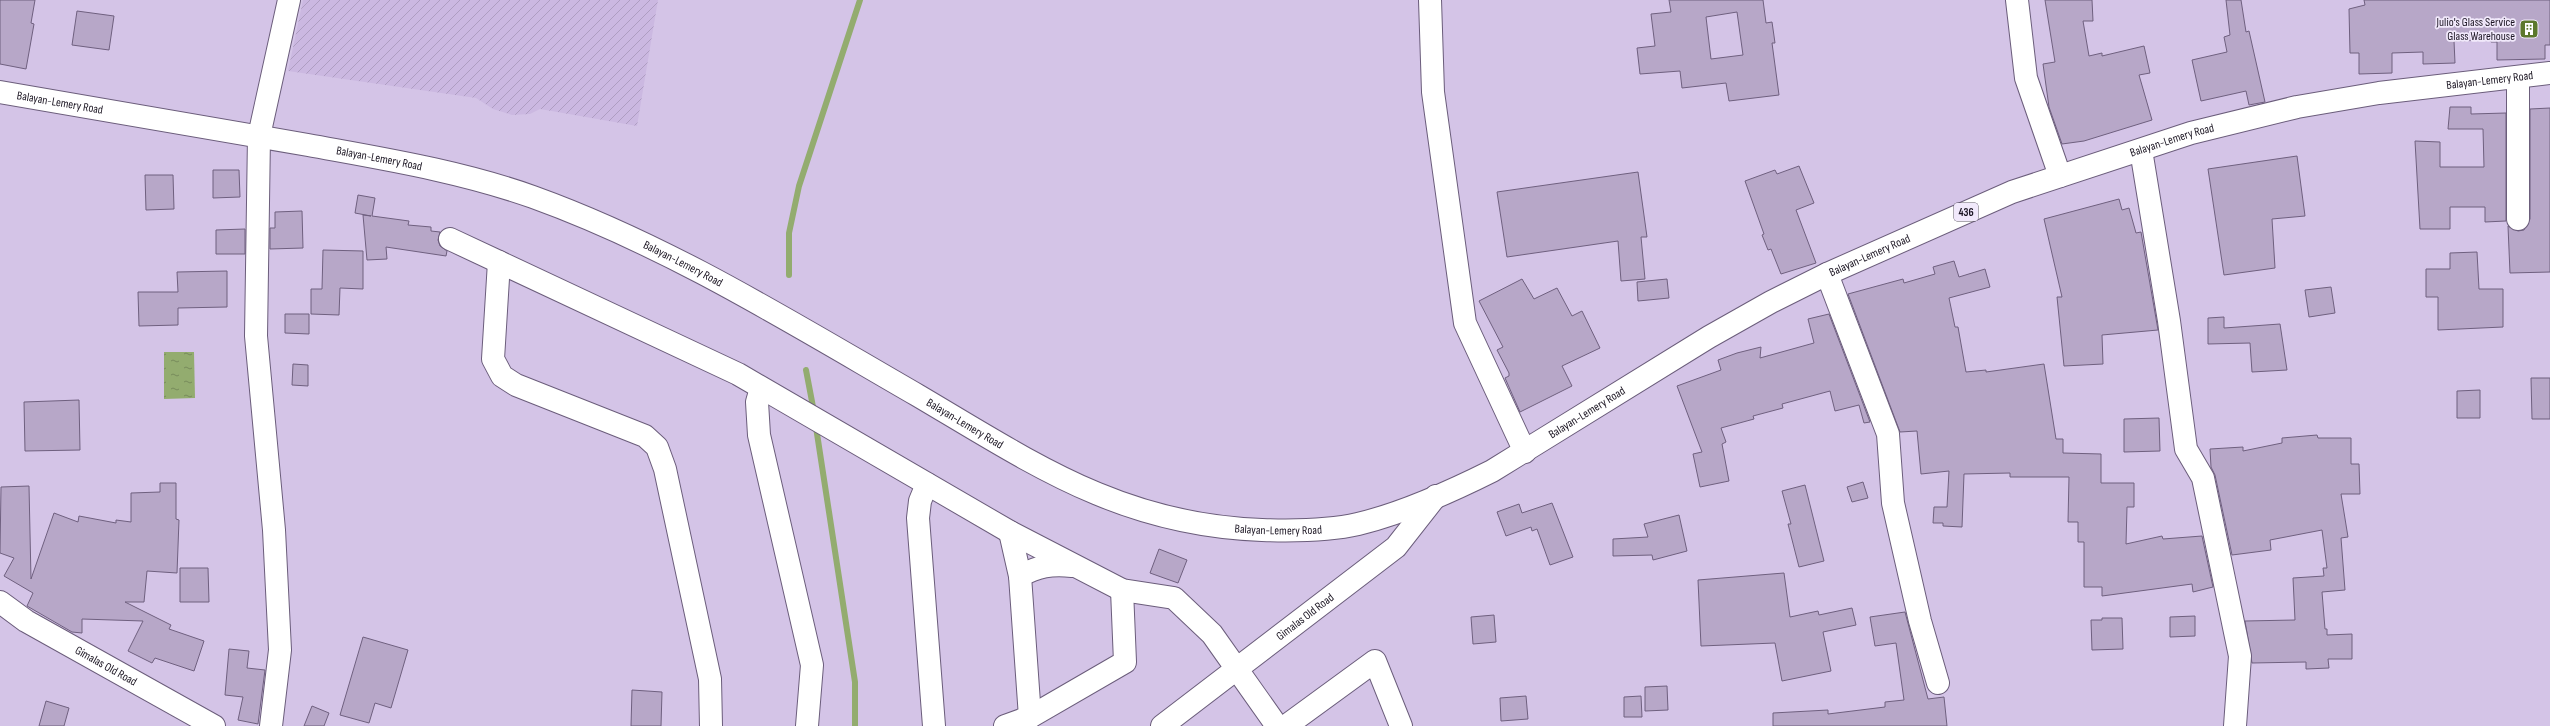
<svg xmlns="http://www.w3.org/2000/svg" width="2550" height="726" font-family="'Sofia Sans Condensed',sans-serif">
<defs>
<pattern id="industrial-furrows" width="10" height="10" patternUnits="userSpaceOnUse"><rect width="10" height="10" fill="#cbb8e1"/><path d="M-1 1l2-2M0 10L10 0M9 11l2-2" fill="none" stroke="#ae9dc1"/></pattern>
<pattern id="water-ripples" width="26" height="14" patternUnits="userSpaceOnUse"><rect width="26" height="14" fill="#93ac6f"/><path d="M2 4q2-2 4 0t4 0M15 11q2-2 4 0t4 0" fill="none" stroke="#778b5b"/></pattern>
</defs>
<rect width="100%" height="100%" fill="#d4c4e7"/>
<path fill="url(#industrial-furrows)" d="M303,0H658L637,126L540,109L530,114L512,115L493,109L476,98L288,71Z"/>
<path fill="url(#water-ripples)" d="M164,352H194L195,398L164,399Z"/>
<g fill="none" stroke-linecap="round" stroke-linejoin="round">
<path stroke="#93ac6f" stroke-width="6" d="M789,275V233L799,186L860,0
M806,370L814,412
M816,427L855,682V726"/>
</g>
<path fill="#b7a7c8" stroke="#6f607f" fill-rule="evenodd" d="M0,0H35L31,23L34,24L26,69L0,64Z
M1669,0H1763L1766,23L1772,22L1775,43H1772L1779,95L1729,101L1726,83L1682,88L1680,71L1640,74L1637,48L1655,46L1651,14L1671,12ZM1737,12L1743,55L1711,59L1706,17Z
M2045,0H2092L2093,21H2083L2089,56L2102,53V56L2144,46L2150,73L2139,75L2152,120L2084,141L2062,144L2049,107L2043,64L2055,62Z
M2226,0H2241L2246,32L2249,31L2265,102L2249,105L2246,91L2201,101L2192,60L2227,52L2224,37L2230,35Z
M2364,0H2550V45H2545V59L2497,60V42H2491V40L2454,41L2455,63L2423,64V52L2392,53V73L2359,74V53H2350L2349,9L2365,5Z
M77,11L114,16L109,50L72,45Z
M2450,107H2471V114L2506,113V221L2485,222V207H2450V229H2420L2415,141L2440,142V167H2484L2483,129H2448Z
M2550,108V272L2510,273L2508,226L2518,231L2524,230L2530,219V109Z
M2297,156L2305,216L2272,219L2275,268L2224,275L2208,169Z
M1799,166L1814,203L1796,210L1816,263L1781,274L1771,249L1768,250L1762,235L1764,234L1745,181L1775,170L1777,174Z
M213,170H239L240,197L213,198Z
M1638,172L1647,237H1641L1645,279L1621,281L1618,241L1507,257L1497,192Z
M145,175H173L174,209L146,210Z
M358,195L375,198L372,216L409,221L408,225L431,227V231L440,232L438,240L440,246L447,251L446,256L386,247L387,259L367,260L363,215L371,216L355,213Z
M2119,199L2122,210L2129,208L2136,233L2141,232L2158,330L2102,335L2103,364L2064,366L2057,297H2062L2044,219Z
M302,211L303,248L270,249V228H275V212Z
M245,229V254H216V230Z
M323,250L363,251V289L340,288L339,315L311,314V289H322Z
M2477,252L2479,289H2503V327L2438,330V297H2426V269H2450V253Z
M1954,261L1959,277L1985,269L1990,287L1949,298L1955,327H1958L1966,372L1986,370V372L2044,364L2056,439H2063V453L2101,454V483H2134V507H2127L2126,544L2162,536L2163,539L2202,536L2213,587L2193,592L2192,584L2102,596V587H2084V542H2078V522H2068L2069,477H2010V473L1964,474L1962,527L1943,526V523H1933L1934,507H1947L1949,471L1921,474L1917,431L1900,432L1848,294L1903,279L1904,283L1935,274L1933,267Z
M227,271V307L178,308V325L139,326L138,292H178L177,272Z
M1522,279L1534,299L1557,288L1572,316L1582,311L1600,348L1562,366L1572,386L1520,412L1505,378L1509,376V373L1497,350L1503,347L1479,301Z
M1667,279L1669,298L1638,301L1637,282Z
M2331,287L2335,313L2309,317L2305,290Z
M285,314H309V334L285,333Z
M1829,314L1870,422L1864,423L1859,405L1835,411L1830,391L1782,404L1783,408L1753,416L1754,419L1721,428L1726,442L1722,444L1729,481L1700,487L1693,454L1702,452L1677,386L1721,370L1718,360L1737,353L1761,347L1760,358L1814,343L1808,319Z
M2224,317V328L2280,324L2287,370L2252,372L2250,343L2208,344V318Z
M293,364L308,365V386L292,385Z
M2531,378H2550V419H2532Z
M2480,390V418H2457V391Z
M79,400L80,450L25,451L24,402Z
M2159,418L2160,451L2124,452V419Z
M2317,435L2318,438H2351V464H2359L2360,494H2341L2348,537L2341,538L2345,590L2322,592L2325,629H2327V635L2352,634V659H2328L2329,668L2306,669V662L2252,663L2245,621L2295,620L2293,578L2324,576L2323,568H2327L2322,530L2270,540L2271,550L2232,555L2215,475L2211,467L2210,449L2243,447V451L2282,443V438Z
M1863,482L1868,498L1852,502L1847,487Z
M160,483H176V519L179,520L177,573L147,571L144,602H125L171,625L169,629L204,641L194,671L155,658L152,663L128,651L143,621L82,619V633L72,632L27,606L33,593L4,576L14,558L0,553L1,487L29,486L31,579L54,513L78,522L79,516L116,523V520L131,522V493L160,492Z
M1805,485L1824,561L1799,567L1788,524H1791L1782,491Z
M1552,503L1573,557L1550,565L1537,529L1532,531L1531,527L1506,536L1497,512L1519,504L1522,513Z
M1679,515L1687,551L1653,560L1652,555L1613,556V539L1648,537L1644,524Z
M1159,549L1187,560L1178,583L1150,573Z
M180,568H208L209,602H180Z
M1784,573L1790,617L1818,611L1819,615L1852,608L1856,625L1823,632L1831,671L1782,681L1775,643L1701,646L1698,580Z
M1905,612L1928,699L1944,697L1947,726H1773V713L1828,710V714L1885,707V702L1904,700L1896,643L1875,646L1870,617Z
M1494,615L1496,642L1473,644L1471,617Z
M2195,616V636L2170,637V617Z
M2102,618H2122L2123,649L2092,650L2091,620H2102Z
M363,637L408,650L391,708L375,703L369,723L340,715Z
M229,649L249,651L247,668L265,670L258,724L238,720L243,697L225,695Z
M1667,686L1668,710L1645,711V687Z
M632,690L662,692L661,726H631Z
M1526,696L1528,719L1501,721L1500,698Z
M1641,696L1642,717H1624V697Z
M46,701L69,708L64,726H39Z
M312,706L329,713L324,726H304Z"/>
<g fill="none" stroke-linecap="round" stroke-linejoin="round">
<g stroke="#6b5d7b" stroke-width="24">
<g id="minor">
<path d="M1430,0L1433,92L1465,323L1525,452"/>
<path d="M2017,0L2026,78L2060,176"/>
<path d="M2518,77V219"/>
<path d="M2141,150L2169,321L2186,449L2203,478L2240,656L2235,726"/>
<path d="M450,239L738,374L1010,532L1122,590L1174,598L1212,634L1277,726"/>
<path d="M499,262L493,359L502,376L516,385L645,436L657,447L665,469L710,679L711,726"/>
<path d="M1827,274L1888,434L1893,503L1920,621L1938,683"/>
<path d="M761,388L757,402L759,435L812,665L807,726"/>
<path d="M927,484L920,501L918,518L934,726"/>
<path d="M1010,532L1020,576L1030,717"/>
<path d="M1020,576C1038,566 1051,564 1072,566"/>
<path id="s1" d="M0,602L26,621L214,726"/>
<path d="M271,726L280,650L274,530L256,336L259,136L289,0"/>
<path d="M1005,726L1030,717L1125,662L1122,590"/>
<path id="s2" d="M1162,726L1396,547L1436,496"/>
<path d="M1286,726L1375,661L1401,726"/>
</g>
</g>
<g stroke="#6b5d7b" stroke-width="24">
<g id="major">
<path id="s3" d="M0,92C102,110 205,127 308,145C384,159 460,171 533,197C669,246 792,323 917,395C1034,464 1121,525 1262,530C1293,531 1328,531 1358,524C1404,513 1450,492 1492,471L1709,337L1771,302L1827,274L2012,192L2191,133L2297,107L2379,93L2550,73"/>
</g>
</g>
<use href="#minor" stroke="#fff" stroke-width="22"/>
<use href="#major" stroke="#fff" stroke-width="22"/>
</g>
<defs>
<g id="building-square" transform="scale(1)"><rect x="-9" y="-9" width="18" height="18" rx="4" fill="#5c782c" stroke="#f1e9fb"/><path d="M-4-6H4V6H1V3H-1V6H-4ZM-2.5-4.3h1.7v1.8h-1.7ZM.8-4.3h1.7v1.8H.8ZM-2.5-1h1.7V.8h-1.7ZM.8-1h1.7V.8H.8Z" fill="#fff"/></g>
</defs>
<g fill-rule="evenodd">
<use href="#building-square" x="2529" y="29"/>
</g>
<g text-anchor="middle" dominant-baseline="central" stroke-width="3.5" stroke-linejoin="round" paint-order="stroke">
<rect fill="#f1e9fb" stroke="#5b5563" stroke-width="1" x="1954" y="203" width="24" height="18" rx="3"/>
<g font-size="11" font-weight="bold" fill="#1b1522">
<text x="1966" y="212">436</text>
</g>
<g font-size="12" fill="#1b1522" stroke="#f1e9fb" text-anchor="end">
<text x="2515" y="22">Julio's Glass Service<tspan x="2515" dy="14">Glass Warehouse</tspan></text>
</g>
<g font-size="12" fill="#1b1522" stroke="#f1e9fb">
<text stroke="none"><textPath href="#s3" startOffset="2676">Balayan-Lemery Road</textPath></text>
<text stroke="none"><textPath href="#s3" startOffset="61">Balayan-Lemery Road</textPath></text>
<text stroke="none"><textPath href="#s3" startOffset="2352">Balayan-Lemery Road</textPath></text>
<text stroke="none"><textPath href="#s3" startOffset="385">Balayan-Lemery Road</textPath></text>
<text stroke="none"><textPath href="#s3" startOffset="2028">Balayan-Lemery Road</textPath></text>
<text stroke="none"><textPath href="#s3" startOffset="708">Balayan-Lemery Road</textPath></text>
<text stroke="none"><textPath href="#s3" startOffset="1704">Balayan-Lemery Road</textPath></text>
<text stroke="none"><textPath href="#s3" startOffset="1032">Balayan-Lemery Road</textPath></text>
<text stroke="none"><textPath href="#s3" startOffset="1368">Balayan-Lemery Road</textPath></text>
<text stroke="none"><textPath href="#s2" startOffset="180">Gimalas Old Road</textPath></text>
<text stroke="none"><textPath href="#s1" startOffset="124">Gimalas Old Road</textPath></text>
</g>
</g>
</svg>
